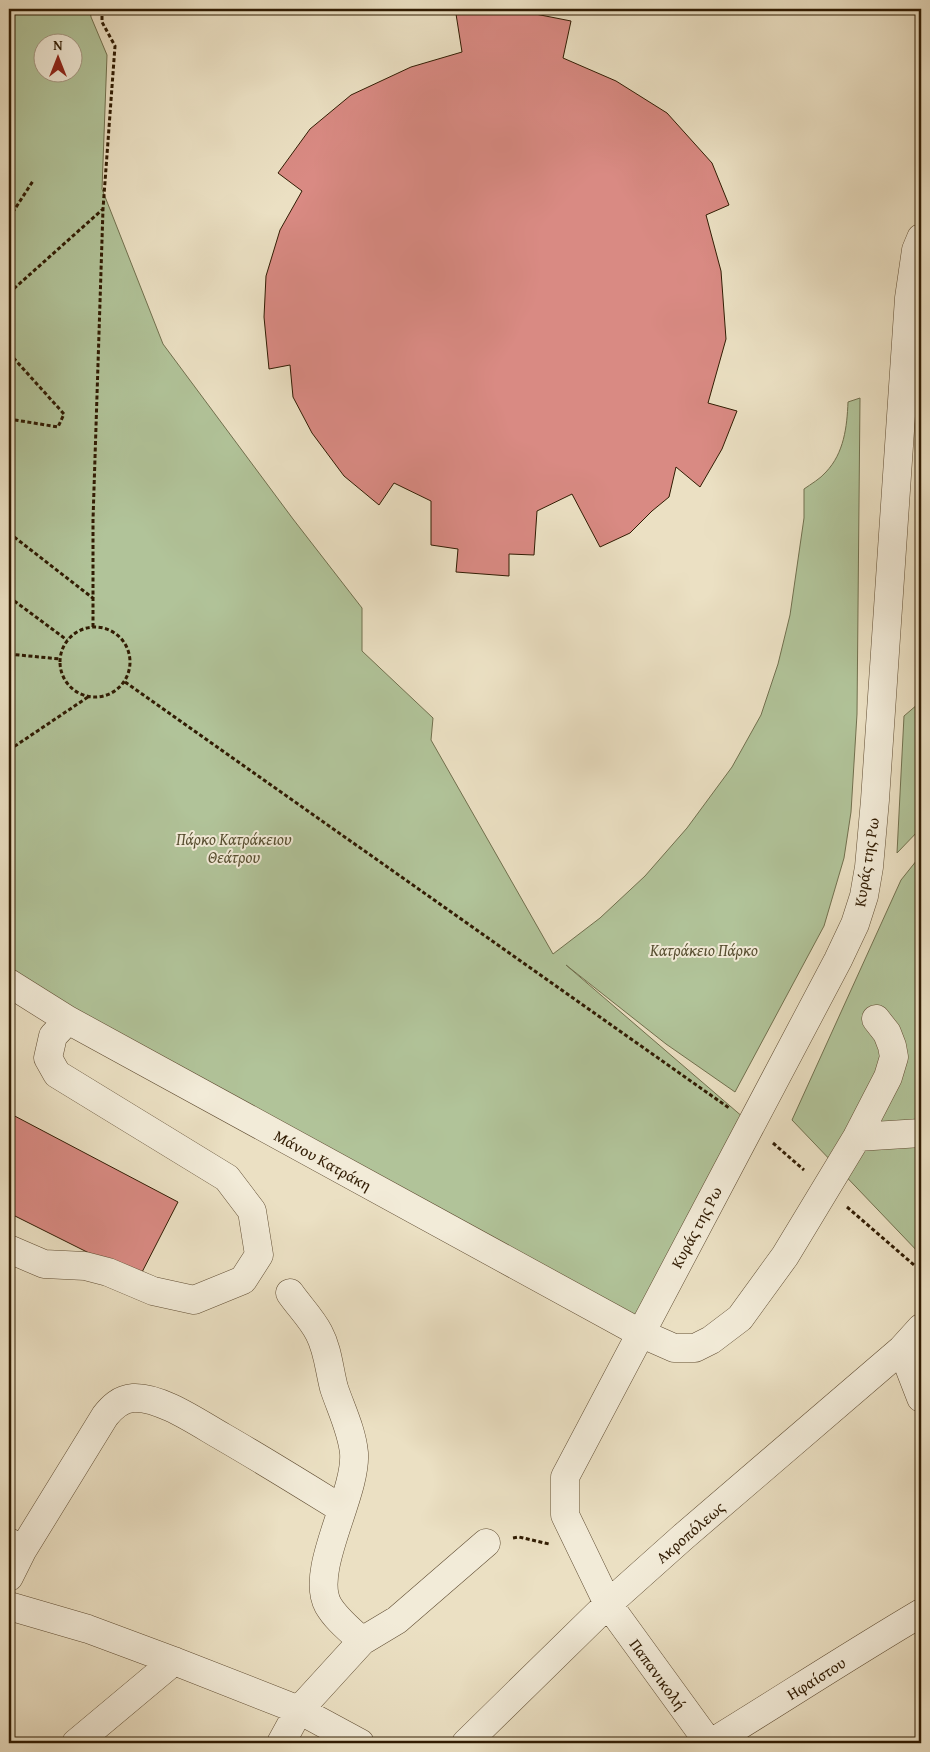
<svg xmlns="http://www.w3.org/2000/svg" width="930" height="1752" font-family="'Gentium Book Plus',serif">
<rect width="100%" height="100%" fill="#ebe0c3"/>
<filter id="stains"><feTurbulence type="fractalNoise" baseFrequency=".004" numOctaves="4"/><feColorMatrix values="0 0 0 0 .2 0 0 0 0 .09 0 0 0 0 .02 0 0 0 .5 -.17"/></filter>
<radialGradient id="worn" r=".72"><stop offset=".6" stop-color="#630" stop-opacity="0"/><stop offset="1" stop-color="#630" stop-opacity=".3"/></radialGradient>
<path fill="#b1c399" stroke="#71704e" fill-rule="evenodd" d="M9,9H90L91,17L107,55L102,189L163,344L293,519L362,608V651L433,718L431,740L553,954L600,918L645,876L687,828L732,767L761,715L778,664L790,615L804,518V489C811,484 820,479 826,472C844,453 847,427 848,402L860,398L857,714L851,812L844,858L824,926L735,1092L666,1044L566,965L751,1124L640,1333L9,981ZM42,42H72V72H42Z
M921,657V828L897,853L904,716L918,704Z
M921,855V1255L792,1120L901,880Z"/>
<path fill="#d98a83" stroke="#311c03" d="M515,10L571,21L563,58L616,81L667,113L712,163L729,205L706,215L721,271L726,339L708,403L737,411L722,449L700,487L676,467L669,497L652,511L630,533L600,547L572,494L537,511L534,555L509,554V576L456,572L458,549L431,545V501L394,483L379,505L344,476L312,433L293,397L290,365L269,369L264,317L266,276L280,230L302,191L278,173L310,129L351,95L411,67L462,52L456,14Z
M9,1113L178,1202L139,1278L9,1213Z"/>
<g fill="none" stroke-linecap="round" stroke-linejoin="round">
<g stroke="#604d33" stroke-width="29">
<path id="minor" d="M9,983L68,1020L640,1333L674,1348H695L711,1340L740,1318L785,1256L857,1137L888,1077L894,1057L892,1046L887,1033L876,1019
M857,1137L921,1133
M9,1249L44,1264L85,1266L108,1272L153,1291L194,1300L243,1280L259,1255L252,1211L227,1178L57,1074L48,1058L53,1036L68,1020
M290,1293C299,1306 312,1319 319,1333C328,1350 329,1369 334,1388C341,1409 352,1431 354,1453C357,1494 309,1570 328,1605C336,1619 350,1630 362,1641L397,1620L486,1543
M902,1349L921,1398
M9,1542L22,1551L9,1577
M22,1551L105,1416C112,1407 120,1399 133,1398C160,1396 200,1424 223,1437C263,1460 303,1485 342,1509
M9,1606L88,1629L174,1661L299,1710L360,1743
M76,1743L174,1661
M281,1743L299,1710L362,1641
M466,1743L608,1604L683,1537L902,1349L921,1328
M709,1743L608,1604L565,1515V1477L838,960L855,924L864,896L869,867L875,800L909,298L916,250L921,238
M711,1743C781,1700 850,1655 921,1613"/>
</g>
<path stroke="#311c03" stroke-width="3" stroke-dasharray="4 2.5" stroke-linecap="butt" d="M9,218L33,181
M9,293L103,209
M9,353L64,414L58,427L9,419
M9,533L94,599
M9,597L67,640
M60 662a35 35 0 1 1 70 0a35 35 0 1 1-70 0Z
M93,627V520L103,209L115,46L102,22V9
M9,654L60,659
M125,682L729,1108
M9,750L88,697
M773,1143L804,1170
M847,1207L921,1271
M513,1538L519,1537L549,1544"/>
<use href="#minor" stroke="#f2ebd8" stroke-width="28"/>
</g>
<g text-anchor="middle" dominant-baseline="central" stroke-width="4" stroke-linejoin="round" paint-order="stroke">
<g font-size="16" font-style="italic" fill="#574e30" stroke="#f2ebd8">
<text x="234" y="839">Πάρκο Κατράκειου<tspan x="234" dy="18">Θεάτρου</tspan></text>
<text x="704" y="950">Κατράκειο Πάρκο</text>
</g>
<g font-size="16" fill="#311c03" stroke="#f2ebd8">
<text transform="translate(866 862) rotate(-81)">Κυράς της Ρω</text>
<text transform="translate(323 1160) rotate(29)">Μάνου Κατράκη</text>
<text transform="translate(696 1227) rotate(-62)">Κυράς της Ρω</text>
<text transform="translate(690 1532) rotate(-41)">Ακροπόλεως</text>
<text transform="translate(658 1674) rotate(54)">Παπανικολή</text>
<text transform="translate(816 1678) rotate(-32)">Ηφαίστου</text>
</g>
</g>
<rect width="930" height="1752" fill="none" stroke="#ebe0c3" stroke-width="30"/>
<rect x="10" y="10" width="910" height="1732" fill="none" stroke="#311c03" stroke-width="2.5"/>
<rect x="15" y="15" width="900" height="1722" fill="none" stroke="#311c03"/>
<g transform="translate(58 58)"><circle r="24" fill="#f2ebd8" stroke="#a59883"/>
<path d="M0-4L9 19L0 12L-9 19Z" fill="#8f2418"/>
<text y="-8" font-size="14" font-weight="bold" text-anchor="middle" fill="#311c03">N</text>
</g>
<rect width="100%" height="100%" filter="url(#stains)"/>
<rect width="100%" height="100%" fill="url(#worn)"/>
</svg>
